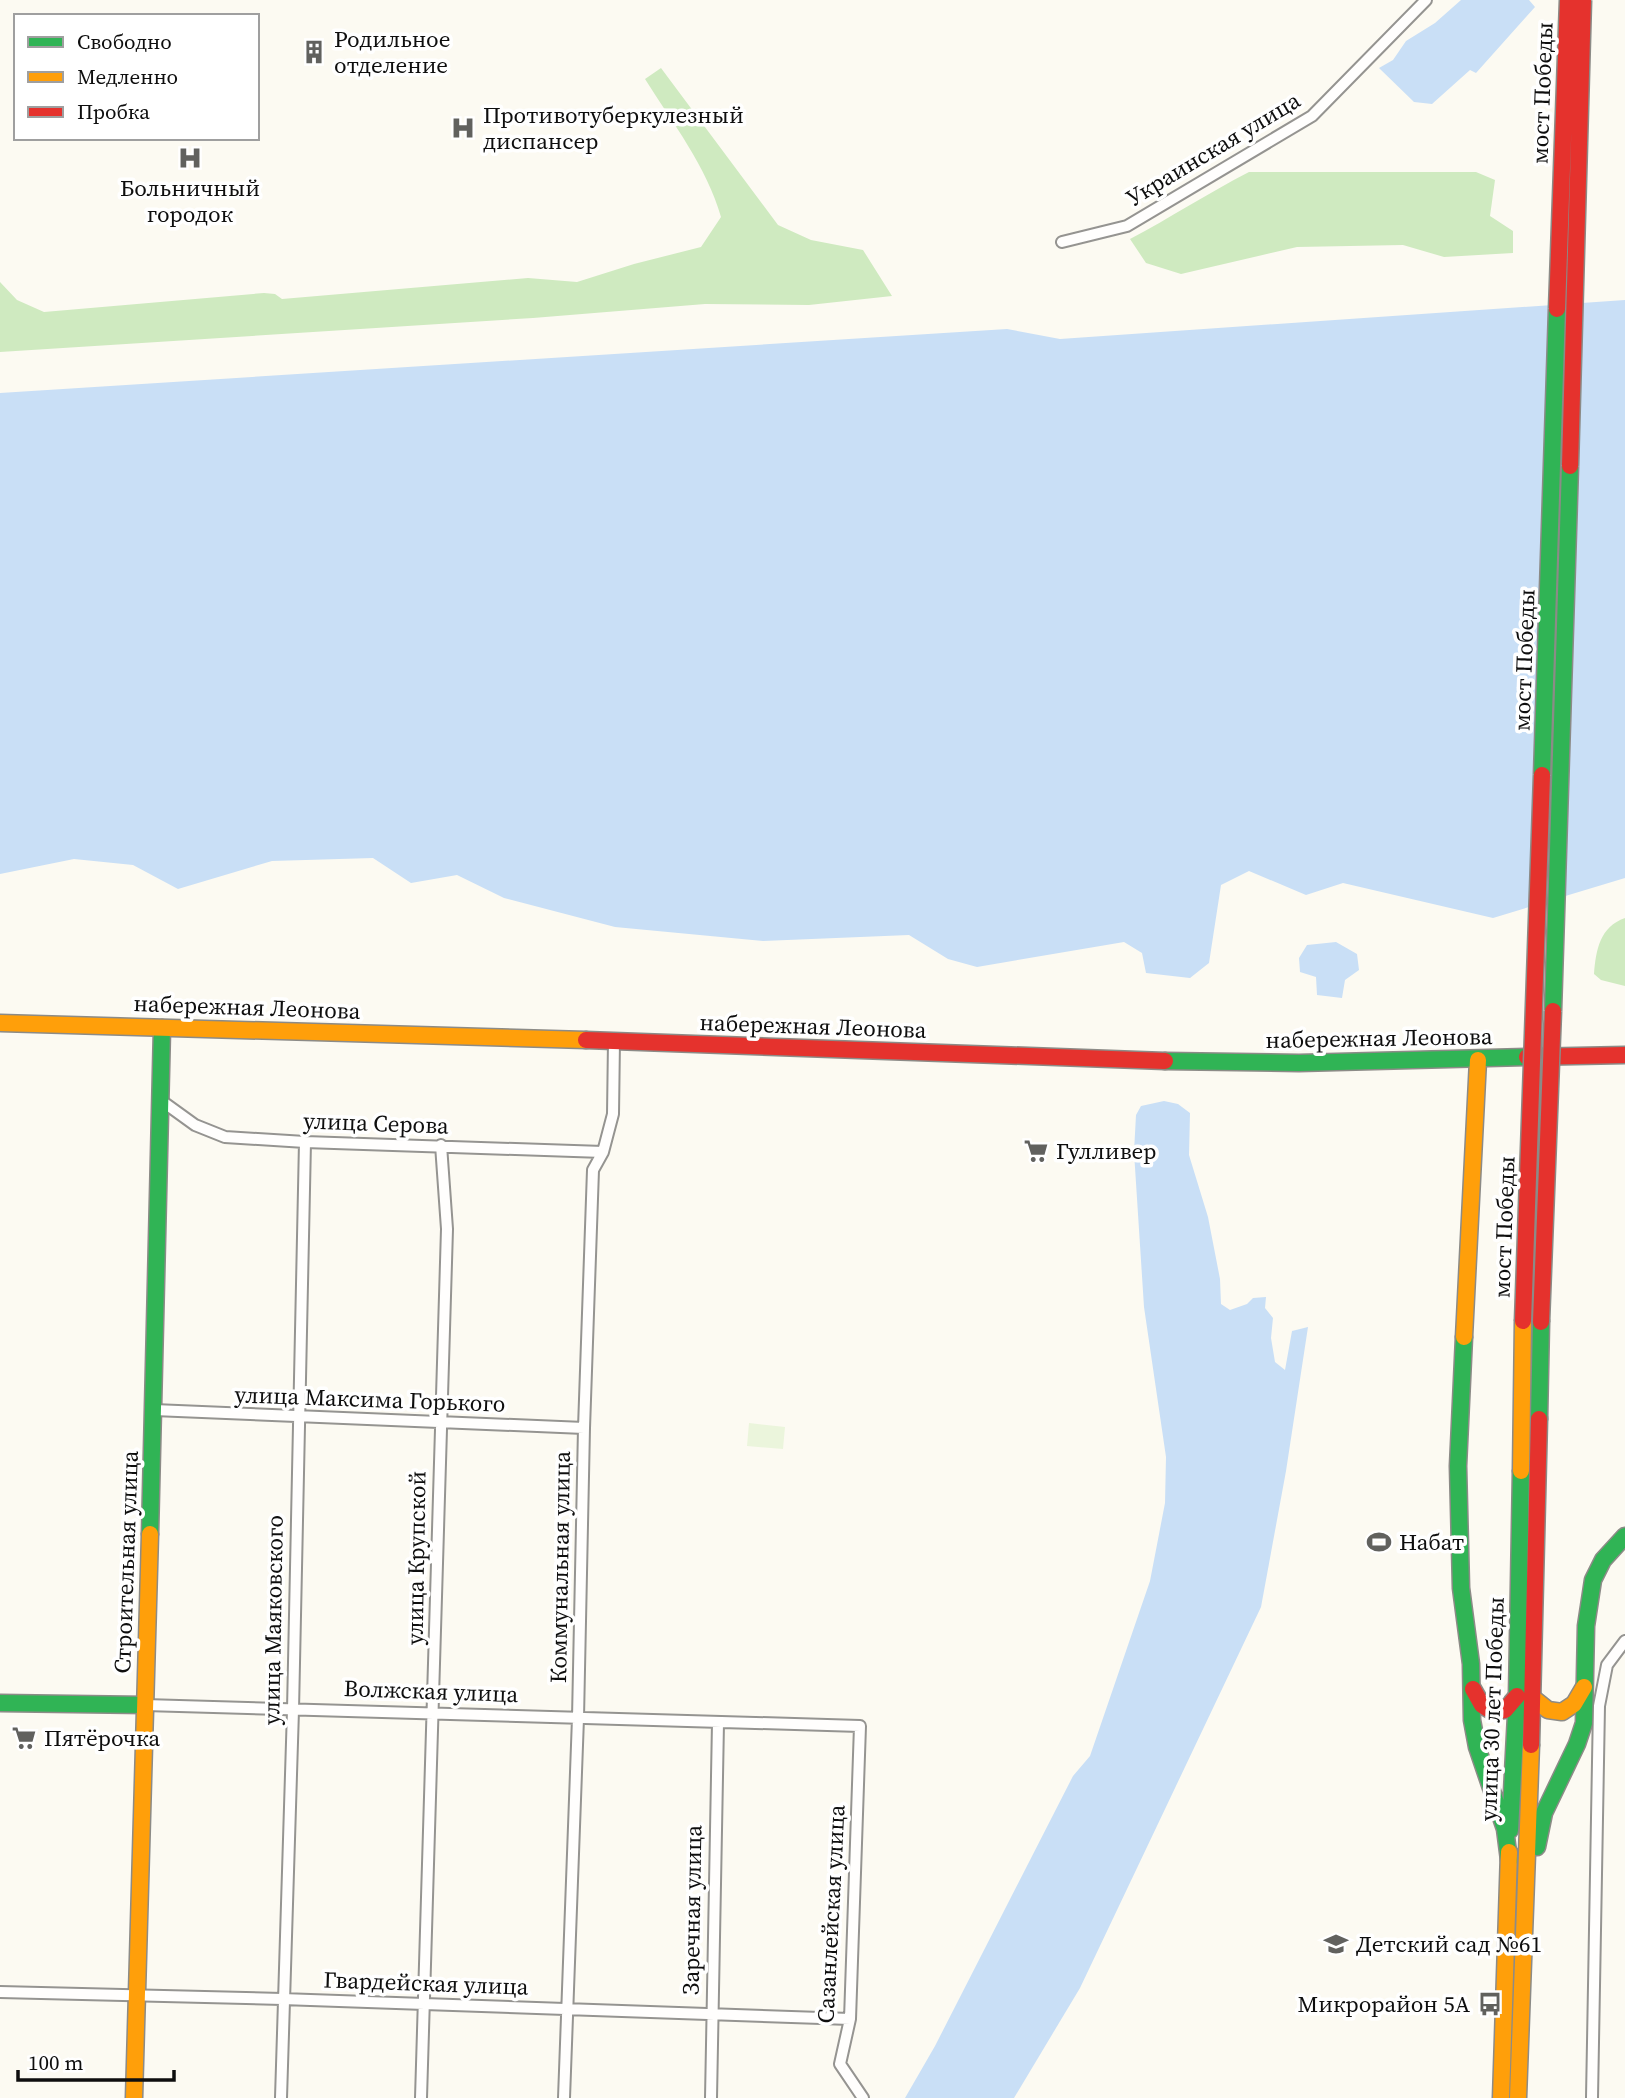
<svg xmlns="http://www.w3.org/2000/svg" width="1625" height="2098" font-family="'Source Serif 4',serif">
<rect width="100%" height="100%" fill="#fcfaf2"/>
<path fill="#cfeac0" d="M661,68L778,225L811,240L863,250L892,296L809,305L705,304L533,318L0,352V282L17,300L44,312L264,293L275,294L282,299L528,278L577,282L634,264L701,247L721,217C707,167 672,122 645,79Z
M1249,172H1476L1495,180L1490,216L1513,231V253L1444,257L1403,245L1297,247L1181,274L1146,263L1130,239C1170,218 1208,193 1249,172Z
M1625,918V986L1601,980L1594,974C1596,949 1600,927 1625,918Z"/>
<path fill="#ebf5dc" d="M749,1423L785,1427L783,1449L747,1446Z"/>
<path fill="#c9dff6" d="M1461,0H1529L1535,7L1476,73L1470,70L1432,104L1414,102L1379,68L1393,60L1406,41L1435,23Z
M1625,300V878L1493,918L1343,883L1306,895L1249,871L1221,885L1209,963L1190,978L1146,973L1142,953L1124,942L977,967L948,959L909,935L763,941L615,927L504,898L457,875L411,883L373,858L272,861L178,889L133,865L74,859L0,874V393L1007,329L1060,339Z
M1336,942L1357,954L1359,970L1345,980L1342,998L1317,995L1316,977L1300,972L1299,958L1307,945Z
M1164,1101L1178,1104L1190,1113L1189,1155L1208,1217L1220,1279L1221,1304L1230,1310L1247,1304L1253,1298L1266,1297L1265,1308L1273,1318L1271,1338L1275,1362L1285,1370L1292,1331L1308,1327L1286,1471L1261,1607L1080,1988L1014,2098H905L935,2046L1073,1776L1090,1756L1150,1581L1165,1503L1166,1457L1144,1307L1134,1152L1136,1115L1141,1106Z"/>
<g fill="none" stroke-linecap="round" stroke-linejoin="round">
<g stroke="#959491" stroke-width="14">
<path id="street" d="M1062,242L1127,226L1312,116L1426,0
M159,1099L195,1125L225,1137L305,1142L603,1152
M154,1410L584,1428
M145,1705L860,1726L850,2019L840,2064L863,2098
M0,1992L282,1999L850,2019
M281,2098L293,1710L305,1142
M421,2098L447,1229L441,1145
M564,2098L578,1718L584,1428L593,1170L603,1152L613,1114L614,1041
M711,2098L718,1723
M1592,2098L1599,1706L1607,1665L1625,1641"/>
</g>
<g stroke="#8c8b87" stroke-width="19">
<path id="fast" d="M1165,1061L1299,1063L1527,1057
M1464,1337L1458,1466L1461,1588L1471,1664L1472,1720L1477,1747L1505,1829L1509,1860
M1539,1419L1541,1322
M150,1534L162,1028
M0,1703L145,1705
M1510,1830L1517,1696L1521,1471
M1537,1847L1544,1813L1577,1744L1584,1723L1586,1626L1593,1580L1603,1560L1625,1536"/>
</g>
<g stroke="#8c8b87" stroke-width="19">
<path id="slow" d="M0,1023L586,1040
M1464,1337L1478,1060
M1521,1471L1523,1321
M1533,1698L1548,1710L1562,1712L1574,1704L1584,1687
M134,2098L150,1534
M1501,2098L1509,1852
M1518,2098L1531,1745"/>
</g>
<g stroke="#8c8b87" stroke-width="19">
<path id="jam" d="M586,1040L1165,1061
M1527,1057L1625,1055
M1473,1689L1482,1705L1493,1712L1505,1710L1517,1696
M1531,1745L1539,1419"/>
</g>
<use href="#street" stroke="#fffefd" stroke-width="10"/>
<use href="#fast" stroke="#30b455" stroke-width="16"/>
<use href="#slow" stroke="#ff9f0a" stroke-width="16"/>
<use href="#jam" stroke="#e5322d" stroke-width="16"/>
<g stroke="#8c8b87" stroke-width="19" stroke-linecap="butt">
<path id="fast-bridge" d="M1542,775L1557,309
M1553,1011L1570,466"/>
</g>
<g stroke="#8c8b87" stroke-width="19" stroke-linecap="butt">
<path id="jam-bridge" d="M1557,309L1568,0
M1570,466L1583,0
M1523,1321L1542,775
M1541,1322L1553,1011"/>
</g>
<use href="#fast-bridge" stroke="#30b455" stroke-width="16"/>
<use href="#jam-bridge" stroke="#e5322d" stroke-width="16"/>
</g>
<defs>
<g id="building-bare" transform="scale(1.89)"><path d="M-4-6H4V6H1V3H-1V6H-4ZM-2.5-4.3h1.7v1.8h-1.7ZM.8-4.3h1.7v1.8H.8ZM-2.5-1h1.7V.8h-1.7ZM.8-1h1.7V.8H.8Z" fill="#61615e" stroke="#fff" stroke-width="2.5" paint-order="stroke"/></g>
<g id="hospital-bare" transform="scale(1.89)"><path d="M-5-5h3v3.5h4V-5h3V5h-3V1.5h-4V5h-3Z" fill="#61615e" stroke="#fff" stroke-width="2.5" paint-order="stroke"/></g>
<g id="supermarket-bare" transform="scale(1.89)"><path d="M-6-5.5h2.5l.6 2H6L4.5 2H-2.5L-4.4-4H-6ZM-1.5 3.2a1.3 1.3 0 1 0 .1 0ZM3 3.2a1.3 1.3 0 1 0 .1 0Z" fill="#61615e" stroke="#fff" stroke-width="2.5" paint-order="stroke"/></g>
<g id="stadium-bare" transform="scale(1.89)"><path d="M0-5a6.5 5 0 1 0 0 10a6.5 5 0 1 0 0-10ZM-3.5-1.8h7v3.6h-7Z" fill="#61615e" stroke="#fff" stroke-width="2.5" paint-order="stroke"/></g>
<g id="school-bare" transform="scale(1.89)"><path d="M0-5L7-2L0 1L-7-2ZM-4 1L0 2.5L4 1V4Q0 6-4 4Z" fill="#61615e" stroke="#fff" stroke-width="2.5" paint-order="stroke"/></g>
<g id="bus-bare" transform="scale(1.89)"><path d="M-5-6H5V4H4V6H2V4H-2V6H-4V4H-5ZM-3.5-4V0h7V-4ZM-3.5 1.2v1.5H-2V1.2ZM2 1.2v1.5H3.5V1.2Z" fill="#61615e" stroke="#fff" stroke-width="2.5" paint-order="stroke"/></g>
</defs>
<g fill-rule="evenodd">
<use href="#building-bare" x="314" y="52"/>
<use href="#hospital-bare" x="463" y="128"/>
<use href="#hospital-bare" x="190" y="158"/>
<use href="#supermarket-bare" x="1036" y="1151"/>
<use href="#stadium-bare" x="1379" y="1542"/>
<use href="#supermarket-bare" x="24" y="1738"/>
<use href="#school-bare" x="1336" y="1944"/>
<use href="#bus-bare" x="1490" y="2004"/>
</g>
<g text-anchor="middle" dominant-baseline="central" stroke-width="7" stroke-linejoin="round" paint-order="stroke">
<g font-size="23" fill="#0e0e0e" stroke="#fff" text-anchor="start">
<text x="334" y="39">Родильное<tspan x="334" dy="26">отделение</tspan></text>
<text x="483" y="115">Противотуберкулезный<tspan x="483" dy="26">диспансер</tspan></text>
<text x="190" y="188" text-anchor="middle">Больничный<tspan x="190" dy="26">городок</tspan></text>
<text x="1056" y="1151">Гулливер</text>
<text x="1399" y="1542">Набат</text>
<text x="44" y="1738">Пятёрочка</text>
<text x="1356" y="1944">Детский сад №61</text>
<text x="1470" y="2004" text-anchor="end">Микрорайон 5А</text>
</g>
<g font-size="23" fill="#0e0e0e" stroke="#fff">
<text transform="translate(1542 93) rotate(-88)">мост Победы</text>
<text transform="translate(1213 149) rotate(-31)">Украинская улица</text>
<text transform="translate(1524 660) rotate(-88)">мост Победы</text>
<text transform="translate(247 1007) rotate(2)">набережная Леонова</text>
<text transform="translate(813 1026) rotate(2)">набережная Леонова</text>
<text transform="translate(1379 1038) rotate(-1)">набережная Леонова</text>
<text transform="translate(376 1123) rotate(2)">улица Серова</text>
<text transform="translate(1504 1227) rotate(-88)">мост Победы</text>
<text transform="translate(370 1399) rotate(2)">улица Максима Горького</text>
<text transform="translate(416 1558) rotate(-89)">улица Крупской</text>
<text transform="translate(126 1562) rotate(-88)">Строительная улица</text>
<text transform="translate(560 1567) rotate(-89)">Коммунальная улица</text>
<text transform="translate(273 1620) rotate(-89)">улица Маяковского</text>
<text transform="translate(431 1691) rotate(2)">Волжская улица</text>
<text transform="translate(1492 1709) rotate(-88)">улица 30 лет Победы</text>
<text transform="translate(692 1910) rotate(-89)">Заречная улица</text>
<text transform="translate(831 1914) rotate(-87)">Сазанлейская улица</text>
<text transform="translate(426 1983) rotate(2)">Гвардейская улица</text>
</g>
</g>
<rect x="14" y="14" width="245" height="126" fill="#ffffff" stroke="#9f9f9f" stroke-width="2"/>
<rect x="28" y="37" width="35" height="10" fill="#30b455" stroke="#9f9f9f" stroke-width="2"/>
<text x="77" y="49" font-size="21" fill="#0e0e0e">Свободно</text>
<rect x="28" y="72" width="35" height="10" fill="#ff9f0a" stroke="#9f9f9f" stroke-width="2"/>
<text x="77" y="84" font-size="21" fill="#0e0e0e">Медленно</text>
<rect x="28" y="107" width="35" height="10" fill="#e5322d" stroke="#9f9f9f" stroke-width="2"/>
<text x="77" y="119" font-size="21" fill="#0e0e0e">Пробка</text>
<path d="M18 2070v10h156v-10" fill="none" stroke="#0e0e0e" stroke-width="3.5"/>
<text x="28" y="2070" font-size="21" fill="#0e0e0e" stroke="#ffffff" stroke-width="5" paint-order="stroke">100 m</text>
</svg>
